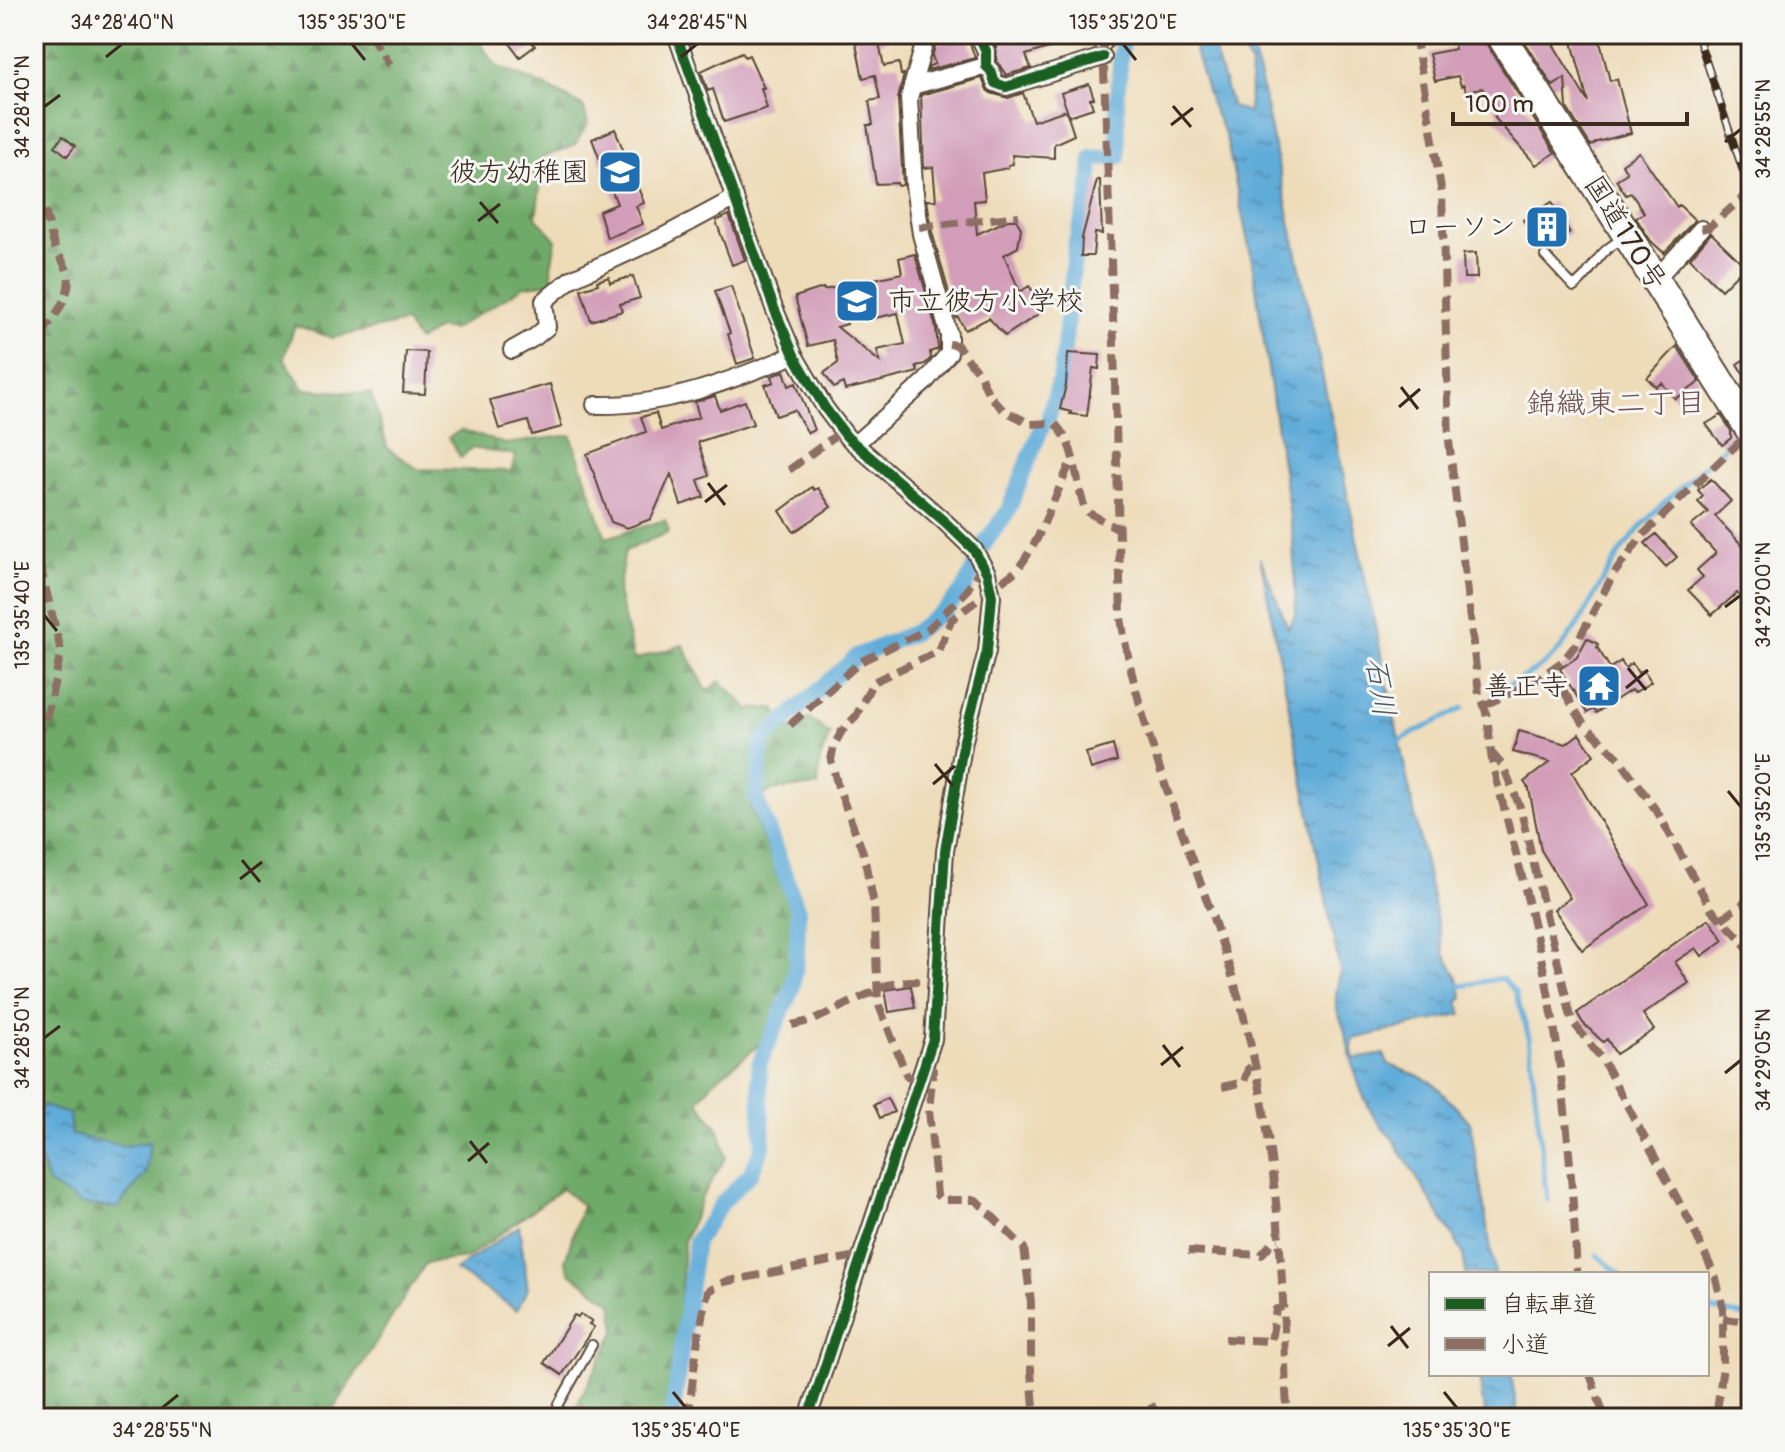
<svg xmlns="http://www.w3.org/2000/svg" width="1785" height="1452" font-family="Pangolin,'Klee One',sans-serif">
<defs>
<pattern id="forest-firs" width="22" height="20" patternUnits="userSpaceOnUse" patternTransform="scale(2)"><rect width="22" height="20" fill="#70aa69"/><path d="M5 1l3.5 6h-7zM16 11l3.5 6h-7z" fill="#5d8b56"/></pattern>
<pattern id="water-ripples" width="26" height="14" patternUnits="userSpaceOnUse" patternTransform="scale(2)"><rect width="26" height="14" fill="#60acd9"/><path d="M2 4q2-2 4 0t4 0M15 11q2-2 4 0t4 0" fill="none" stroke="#508caf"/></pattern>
</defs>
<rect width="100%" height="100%" fill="#f6f6f2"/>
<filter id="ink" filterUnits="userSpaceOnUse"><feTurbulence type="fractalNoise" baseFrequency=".0125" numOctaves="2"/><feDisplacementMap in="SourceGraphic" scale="16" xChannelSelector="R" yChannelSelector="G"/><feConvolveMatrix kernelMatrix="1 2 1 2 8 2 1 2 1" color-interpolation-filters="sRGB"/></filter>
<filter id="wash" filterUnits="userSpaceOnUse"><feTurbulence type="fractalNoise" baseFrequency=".006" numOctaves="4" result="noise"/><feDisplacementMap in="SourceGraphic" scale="32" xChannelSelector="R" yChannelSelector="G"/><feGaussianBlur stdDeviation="1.8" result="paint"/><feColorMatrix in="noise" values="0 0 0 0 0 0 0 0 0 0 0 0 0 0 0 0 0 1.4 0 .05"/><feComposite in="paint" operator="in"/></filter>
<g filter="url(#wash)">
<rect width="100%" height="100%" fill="#eedcb9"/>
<path fill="url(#forest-firs)" stroke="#566a44" stroke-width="2" d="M34,34H474L496,66L547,87L583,106L588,124L574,146L544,156L536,217L556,240L551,267L553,283L525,286L452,330L439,328L418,341L405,322L332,338L295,325L284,358L304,389L371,394L388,449L418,469L511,471L516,455L471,448L461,458L448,438L461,430L505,444L571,435L606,538L665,520L669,532L625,551L618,592L634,660L683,645L707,691L720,681L749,709L774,708L789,730L809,718L830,734L820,760L818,786L772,790L750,806L793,913V962L785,996L767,1039L714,1081L698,1101L719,1129L726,1157L702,1197L684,1241L678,1339L666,1418H570L616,1330L612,1303L570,1273L565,1261L582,1205L562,1189L467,1258L426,1263L328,1418H34Z"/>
<path fill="url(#water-ripples)" stroke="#4e6b7c" stroke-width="2" d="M1190,34H1209L1232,107L1249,112L1251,66L1234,34H1247L1260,78L1444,954L1458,978L1463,999L1458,1001L1462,1014L1353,1039L1352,1050L1355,1059L1384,1054L1388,1064L1432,1082L1470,1122L1495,1274H1466L1463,1253L1393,1139C1362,1111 1354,1070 1345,1032C1343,1022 1336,1013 1336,1002C1335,992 1339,981 1340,971L1260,557L1288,628L1296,612L1293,537L1252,261L1226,137L1211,104Z
M43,1106L69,1114L71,1135L125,1146L150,1141L146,1173L117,1208L81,1204L48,1183L34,1141V1116Z
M519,1226L528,1289L517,1310L455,1270Z
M1479,1374H1511L1518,1418H1485Z"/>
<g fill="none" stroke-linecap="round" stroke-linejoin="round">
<path stroke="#60acd9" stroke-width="5" d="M1493,694C1515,681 1542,670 1559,650C1586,619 1600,578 1625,546C1655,507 1695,476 1730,442
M1396,742L1463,708
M1456,987L1502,978L1515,992L1529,1037L1547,1200
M1597,1255L1620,1274
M1707,1309L1751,1317"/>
<path stroke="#60acd9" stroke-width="16" d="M1049,416L1061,374L1076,241L1089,197L1092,158L1118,157L1117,97L1123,34
M982,547L1008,511L1042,427
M672,1418L696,1241L722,1203L751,1173L763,1146L759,1065L792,989L797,959L798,910L756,797L763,740L857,656L913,633L946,609L964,589L975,566"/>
</g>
<g id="blocks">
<path fill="#d29db8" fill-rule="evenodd" d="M503,34H526L535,46L520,57Z
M854,34H896L879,44L884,66L899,63L901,75L904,74L898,99L903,185L898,186L897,183L876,184L867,125H873L869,101L880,99L875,75L863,78Z
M949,34H967L975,58L928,70L929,66L935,64L932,56L936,44L951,40Z
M990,34H1084V37L1026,55L1031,68L1006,75L997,61L996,47Z
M1452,34H1483L1486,43L1555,153L1536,165L1494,117L1499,114L1482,88L1466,91L1464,85L1461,86L1458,76L1435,81L1429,54L1455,49Z
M1538,34H1547L1588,102L1570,34H1598L1610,81L1617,79L1631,133L1597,142L1591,146L1567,108L1565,78L1553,86L1525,42Z
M742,52L745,57L749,55L764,88H761L767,108L724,122L713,89L708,91L701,71Z
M982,78L987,90L991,93L1008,98L1023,93L1033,121L1066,110L1074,135L1054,144V158L1012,155L1013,164L1008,165V168L982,173L985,200L974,201L977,234L1008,220H1016L1021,228L1018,247L1004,255L1020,292L1029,286L1043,305L1040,307L1043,311L1005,336L989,318L965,330L958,317L956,318L932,232L927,200H936L933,167L924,168L921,95Z
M1089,84L1094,98L1090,99L1093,108L1069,116L1061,93Z
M615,129L644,203L636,206L643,224L607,238L599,211L617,204L592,139Z
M63,136L75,146L67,156L55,146Z
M1639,152L1677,207L1679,205L1695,220L1664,253L1651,241L1636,218L1644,213L1631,193L1626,195L1616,180L1627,173L1622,164Z
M1097,180H1100L1102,234L1095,233L1093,256H1081L1082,238Z
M1552,202L1570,233L1542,250L1523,220Z
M729,215L745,260L732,265L716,221Z
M1711,233L1745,266L1721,290L1690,258Z
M1476,253L1477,278H1464L1463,254Z
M915,254L936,328L938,349L930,352L931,358L925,364L916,366L918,372L845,390L843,383L834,388L824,373L838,363L833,340L808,346L795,297L823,288L824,290L902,273L899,258ZM868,311L870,319L898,313L905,344L877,350L880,362L837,327L847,324L845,316Z
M633,276L640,298L620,304L622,311L591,321L581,289L598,284L597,281L609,277L610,283Z
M731,286L755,358L737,364L728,334L730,333L715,291Z
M1677,346L1700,382L1675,399L1662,383L1656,387L1647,378Z
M406,351L427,352L425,394L403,393Z
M1068,353L1100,355L1099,369L1093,368L1087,416L1070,414L1071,412L1060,409L1066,385Z
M1751,355V386L1737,364Z
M784,371L789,386L796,383L814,430L808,433L794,410L776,416L765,385L774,382L772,376Z
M550,384L562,427L532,435L528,421L499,429L490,400Z
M715,396L720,410L745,401L753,424L698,442L709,476L698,480L704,497L681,505L671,474L651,519L627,528L611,522L587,454L646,432L641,417L656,413L661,430L699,417L695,402Z
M1721,415L1731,431V438L1722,445L1706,424Z
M1711,479L1731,501L1715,516L1751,555V609L1737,593L1712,615L1688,590L1703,577L1697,570L1716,553L1691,526L1708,512L1698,502L1703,496L1698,490Z
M812,487L814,490L818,488L831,507L794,532L780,511Z
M1656,534L1677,557L1666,567L1645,543Z
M1587,638L1598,644L1597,647L1610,668L1621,661L1625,668L1632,663L1638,673L1643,670L1651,682L1634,693L1631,690L1596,713L1593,709L1587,713L1560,669L1577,657Z
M1519,731L1566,744L1579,734L1594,755L1572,772L1649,904L1582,950L1554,909L1570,898L1541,850L1529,789L1524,782L1550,762L1513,752Z
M1113,745L1117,761L1091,769L1086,753Z
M1709,919L1724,940L1702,956L1696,948L1675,962L1689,983L1643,1014L1654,1030L1616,1054L1607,1039L1603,1042L1583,1023L1577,1013Z
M911,986L915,1008L889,1012L885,990Z
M887,1098L894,1112L880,1118L874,1105Z
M580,1314L592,1321L589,1324L594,1327L562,1375L544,1363L574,1315L578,1317Z"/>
</g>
</g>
<g filter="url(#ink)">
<use href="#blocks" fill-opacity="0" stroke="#564535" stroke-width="2"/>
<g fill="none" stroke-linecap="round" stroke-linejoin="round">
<g stroke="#564535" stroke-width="12">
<path id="lane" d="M1545,256L1574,287C1595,271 1595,251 1624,239
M555,1418L559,1404L592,1345"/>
</g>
<g stroke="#564535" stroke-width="20">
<path id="street" d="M676,34L774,308L794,355L825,408L847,437L945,522L974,550L987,573L992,596L987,651L964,740L945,851L933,1039L808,1418
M978,34L986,51V66L991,71L995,83L1006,87L1103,57
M1102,34L1103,43
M912,86L986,66
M1655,280L1701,229
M512,350L535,337L547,327L544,301L571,279L666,235L735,198
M595,405C666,407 730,381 794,355
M855,444L926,381L949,353V335L921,234L914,186L909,98L927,34"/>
</g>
<g stroke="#564535" stroke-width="32">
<path id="highway" d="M1500,34L1751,431"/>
</g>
<use href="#lane" stroke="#fff" stroke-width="8"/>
<use href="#street" stroke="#fff" stroke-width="16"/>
<use href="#highway" stroke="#fff" stroke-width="28"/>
<g stroke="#3b2a1e" stroke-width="8">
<path id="rail" d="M1697,34L1751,195"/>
</g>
<use href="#rail" stroke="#f6f6f2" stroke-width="5" stroke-dasharray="15" stroke-linecap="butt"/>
<path stroke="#8d6e63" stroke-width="8" stroke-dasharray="16 8" stroke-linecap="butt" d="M34,34H35
M370,34L389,65
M1415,34L1442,194L1449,441L1479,694C1491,713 1488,747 1494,771C1517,857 1541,943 1555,1032C1567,1112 1573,1193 1577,1274
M1103,43L1114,345L1121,618C1144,766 1218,900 1251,1046C1272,1137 1281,1234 1284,1328C1285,1358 1285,1388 1288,1418
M34,189C46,206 48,223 53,242C56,253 64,261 67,271C76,295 47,326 34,344
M919,227L1019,216
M1701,229L1709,227L1751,191
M949,344L957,345L980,375L989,395L1003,410L1031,424L1054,423C1076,443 1075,479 1084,506L1089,513L1117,528
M789,470L842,431
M34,541L61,651L49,708L34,751
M1551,670L1583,723L1618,757L1658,813L1711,909L1739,937L1751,953
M1485,705L1533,682L1563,661L1576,644L1613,575L1642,536L1751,431
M790,725L860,662L928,629L966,592L982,565
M1491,752L1503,766L1520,807L1572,1021L1602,1059L1691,1224L1716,1278L1723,1309V1366L1716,1418
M1721,919L1751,898
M792,1025L814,1020L887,985L909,981L937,982
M927,1066L933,1070L929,1110L937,1195L941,1200H976L1024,1248L1031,1302V1372L1035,1418
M917,1082L907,1076L878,1003L874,904L863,852L838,787L831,760L834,745L842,731L856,716L873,682L939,651L951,620L1016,571L1025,559L1037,539L1072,459
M1222,1087L1244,1082L1248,1069L1254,1064
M1188,1251L1261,1255L1272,1243L1279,1241
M1723,1319L1751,1322
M1225,1339L1271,1341L1276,1309L1283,1307
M1590,1374L1605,1418
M1151,1404L1158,1418
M688,1418L698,1338L708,1291L724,1282L861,1255"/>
<g stroke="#f6f6f2" stroke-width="15">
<path id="cycleway" d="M676,34L774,308L794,355L825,408L847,437L945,522L974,550L987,573L992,596L987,651L964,740L945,851L933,1039L808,1418
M978,34L986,51V66L991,71L995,83L1006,87L1103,57"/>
</g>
<use href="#cycleway" stroke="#1b5e20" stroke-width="10"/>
</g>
</g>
<path fill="none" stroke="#3b2a1e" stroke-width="3" d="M352,44L365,60M1123,44L1136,60M106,57L122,44M681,57L697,44M1173,106L1191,127M44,107L60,95M1171,125L1193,108M1725,142L1741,129M480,202L498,223M478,221L500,204M1401,387L1418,409M1399,407L1420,389M708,483L725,505M705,502L727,485M1725,607L1741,595M44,615L57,631M1628,668L1646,690M1626,688L1648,670M935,764L953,786M933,784L955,766M1728,791L1741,807M242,860L260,882M240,879L262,862M44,1038L60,1026M1163,1045L1180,1067M1161,1065L1183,1047M1725,1073L1741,1060M470,1141L487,1163M468,1161L489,1143M1391,1326L1408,1348M1388,1346L1410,1328M673,1392L686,1408M1444,1392L1457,1408M162,1408L178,1395"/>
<defs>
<g id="school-square" transform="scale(2.3)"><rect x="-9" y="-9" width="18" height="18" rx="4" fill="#1f6fb2" stroke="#f6f6f2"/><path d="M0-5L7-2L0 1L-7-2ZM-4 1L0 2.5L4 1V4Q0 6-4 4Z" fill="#fff"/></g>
<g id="building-square" transform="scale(2.3)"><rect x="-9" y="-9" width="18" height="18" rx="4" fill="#1f6fb2" stroke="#f6f6f2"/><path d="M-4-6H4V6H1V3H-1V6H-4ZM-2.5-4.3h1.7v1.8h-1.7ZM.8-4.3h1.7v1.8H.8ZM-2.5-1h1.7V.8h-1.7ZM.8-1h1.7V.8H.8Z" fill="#fff"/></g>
<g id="temple-square" transform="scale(2.3)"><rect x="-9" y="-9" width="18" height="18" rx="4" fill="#1f6fb2" stroke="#f6f6f2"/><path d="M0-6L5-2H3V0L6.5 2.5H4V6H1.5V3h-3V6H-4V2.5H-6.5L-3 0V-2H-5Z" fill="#fff"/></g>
</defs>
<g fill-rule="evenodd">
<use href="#school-square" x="620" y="172"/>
<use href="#building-square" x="1547" y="227"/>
<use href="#school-square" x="857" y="301"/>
<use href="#temple-square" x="1599" y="686"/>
</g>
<g text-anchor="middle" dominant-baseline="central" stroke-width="6" stroke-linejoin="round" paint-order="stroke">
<g font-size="28" fill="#3b2a1e" stroke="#f6f6f2" text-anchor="end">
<text x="589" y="172">彼方幼稚園</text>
<text x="1516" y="227">ローソン</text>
<text x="888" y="301" text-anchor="start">市立彼方小学校</text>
<text x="1568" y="686">善正寺</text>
</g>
<g font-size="28" fill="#3b2a1e" stroke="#f6f6f2">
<text transform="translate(1625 233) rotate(58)">国道170号</text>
</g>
<g font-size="30" fill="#705254" stroke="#f6f6f2">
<text x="1616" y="403">錦織東二丁目</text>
</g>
<g font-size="30" font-style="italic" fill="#48585f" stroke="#f6f6f2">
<text transform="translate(1380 687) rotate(81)">石川</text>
</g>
</g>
<rect width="1785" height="1452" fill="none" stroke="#f6f6f2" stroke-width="88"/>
<rect x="1429" y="1272" width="280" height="104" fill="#f6f6f2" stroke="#aba49d" stroke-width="2"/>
<rect x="1445" y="1298" width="40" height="12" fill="#1b5e20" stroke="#aba49d" stroke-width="2"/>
<text x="1501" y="1312" font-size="24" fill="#3b2a1e">自転車道</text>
<rect x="1445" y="1338" width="40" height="12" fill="#8d6e63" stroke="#aba49d" stroke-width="2"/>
<text x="1501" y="1352" font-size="24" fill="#3b2a1e">小道</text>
<path d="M1453 112v12h234v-12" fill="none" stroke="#3b2a1e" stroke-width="4"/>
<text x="1465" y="112" font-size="24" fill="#3b2a1e" stroke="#f6f6f2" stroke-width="6" paint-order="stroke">100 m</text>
<rect x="44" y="44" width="1697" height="1364" fill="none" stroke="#3b2a1e" stroke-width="3"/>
<g font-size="20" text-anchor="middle" fill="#3b2a1e">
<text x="122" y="29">34°28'40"N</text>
<text x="352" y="29">135°35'30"E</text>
<text x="697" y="29">34°28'45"N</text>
<text x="1123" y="29">135°35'20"E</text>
<text transform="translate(22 107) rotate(-90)" y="7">34°28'40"N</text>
<text transform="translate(1763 129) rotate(-90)" y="7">34°28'55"N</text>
<text transform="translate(1763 595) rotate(-90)" y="7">34°29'00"N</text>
<text transform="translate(22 615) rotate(-90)" y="7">135°35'40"E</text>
<text transform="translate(1763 807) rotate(-90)" y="7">135°35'20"E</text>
<text transform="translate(22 1038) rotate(-90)" y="7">34°28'50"N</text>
<text transform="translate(1763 1060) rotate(-90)" y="7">34°29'05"N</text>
<text x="162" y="1437">34°28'55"N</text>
<text x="686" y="1437">135°35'40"E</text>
<text x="1457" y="1437">135°35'30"E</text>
</g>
</svg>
